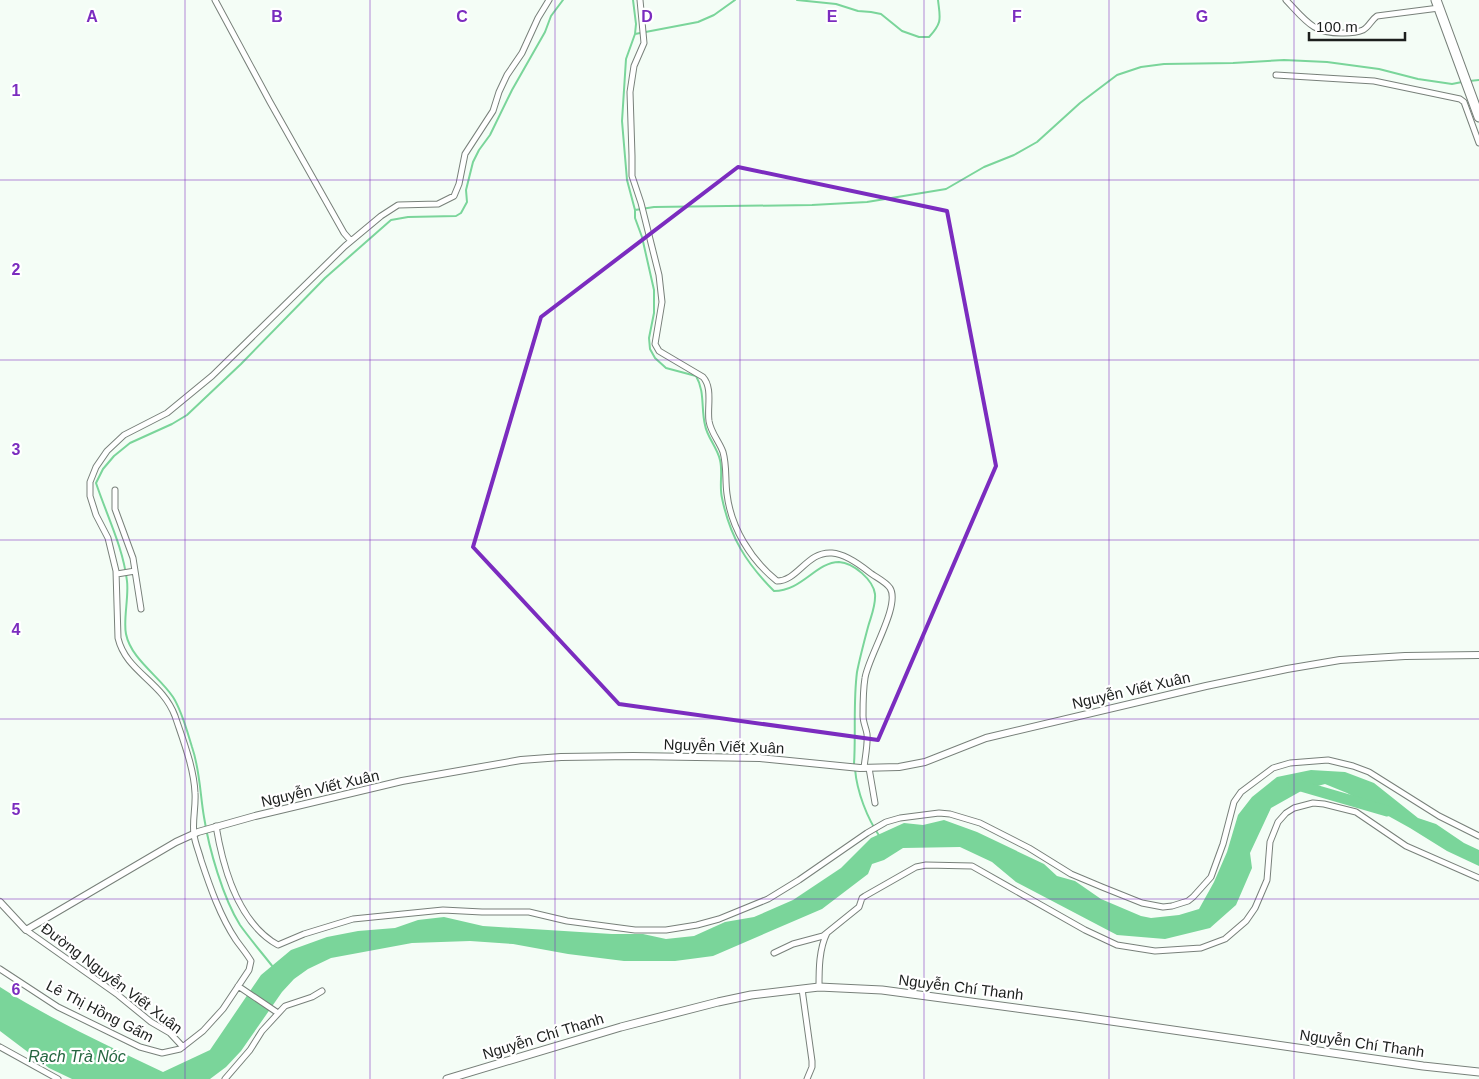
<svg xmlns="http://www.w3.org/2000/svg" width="1479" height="1079" font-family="Arial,sans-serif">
<rect width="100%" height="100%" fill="#f4fdf6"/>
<path fill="#7ad59a" d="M1311,770L1345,772L1374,783L1418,818L1436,824L1464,843L1479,850V866L1447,851L1410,828L1347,793L1325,784L1303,790L1271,808L1250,853L1252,868L1236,905L1210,928L1165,939L1117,935L1016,882L992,862L960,847L903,848L884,860L872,864L868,874L822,909L713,956L675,961H624L568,954L513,944L470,941L412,943L331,958L308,969L294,979L282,992L241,1051L226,1067L210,1079H72L49,1068L0,1031V987C52,1020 108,1046 163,1072L210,1050L261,975L291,950L327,937L358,931L395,928L418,920L444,917L483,926L612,934H643L666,939L694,936L725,922L754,917L793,900L841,868L871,838L904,823L923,825L944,820L977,832L1044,864L1057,876L1075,881L1101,899L1141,916L1151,918L1179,915L1199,909L1214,882L1227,852L1238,815L1252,797L1277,777Z"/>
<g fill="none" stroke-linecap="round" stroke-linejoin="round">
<path stroke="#7ad59a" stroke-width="2" d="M633,0L636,24L635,34L626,59L622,121L627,180L635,210V218L642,237L654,290V313L649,338L650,349L655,358L666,368L696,376C705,391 701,409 705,425C707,437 717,447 720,460C723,472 719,486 722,498C730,537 746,563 774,591C802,591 816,562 839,562C854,563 873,580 875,594C876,606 871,616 868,627C864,642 860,657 857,672C853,703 856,734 854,764
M797,0L836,4L858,11L871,12L881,14L902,31L919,37H929C943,22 940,18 938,0
M635,34L698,22L714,15L735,0
M1469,81L1479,80
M635,210L654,207L812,205L867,202L946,189L984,167L1014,155L1037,142L1080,103L1117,75L1141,67L1164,64L1233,63L1284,60L1327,62L1379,69L1418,79L1452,84L1462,82
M855,769C857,792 867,818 880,837
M273,967C262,953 250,939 240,925C223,898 209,849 204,817C200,794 200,770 192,747C187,731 182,711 173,697C159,676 131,659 126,634C123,620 129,597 127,581C123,547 107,516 96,483L103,469L114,456L130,443L172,424L187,415L241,364L325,278L391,220L408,217L456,216L461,213L467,202L466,190L473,162L479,150L490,135L512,90L545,32L551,16L563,0"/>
<path stroke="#7ad59a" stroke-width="11" d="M1294,784L1387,811"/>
<g stroke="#78807a" stroke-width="7">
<path id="minor" d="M215,0L270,102L344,233L351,241
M640,0L644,43L634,66L630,92L632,156V176L641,203L659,275L662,302L655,344L659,351L664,354L703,377C713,388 707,407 709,421C711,433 719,441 723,452C727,466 725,480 727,494C731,528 751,560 777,581C798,581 807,551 832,553C845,554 859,564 869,572C875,577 885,581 890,588C901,605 868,657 865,678C863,690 863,703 863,716C863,722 866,728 867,734C868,745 865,757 864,768
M1286,0C1306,21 1313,34 1344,33C1350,33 1358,32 1363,30C1369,27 1371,20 1377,16L1439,8
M1276,75L1374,81L1460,99L1464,102L1479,143
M115,490V509L133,558L141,609
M117,574L135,571
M869,768L875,803
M216,826C223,868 238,923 278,945L304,934L353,919L443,910L482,912H529L567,921L635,930H666L697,925L719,919L768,899L799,880L867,833L886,822L900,818L939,813L950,814L980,823L1029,848L1071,874L1102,887L1142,903L1163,907L1172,906L1188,901L1193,897L1211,877L1223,844L1234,802L1241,792L1273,768L1290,763L1328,760L1353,766L1369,772L1439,816L1479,836
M26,930L118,995L151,1022L170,1033L183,1047
M774,953L793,944L823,936L859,907L862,898L865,896L916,867L926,865L972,866L1085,930L1117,945L1155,951L1201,948L1225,939L1246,921L1255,908L1267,880L1270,842L1278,822L1286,813L1294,808L1313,803L1324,804L1356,812L1406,846L1479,878
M0,969L58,1007L140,1047L162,1053L180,1049L203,1031L223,1009L249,970L251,961C247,954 241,947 236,940C220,916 210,887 201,860C199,852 195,843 194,835C192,821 196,807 195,793C194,768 183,740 175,716C162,681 126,672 118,638L116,571L108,538L96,515L90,496V482L96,467L107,451L124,435L167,413L212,376L345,246L381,216L398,205L438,204L454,196L459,184L465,154L493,111L499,92L507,75L522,53L538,18L549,0
M238,986L278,1013
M819,987C819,969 819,949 827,933
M802,989L812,1061V1067L807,1079
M0,1047L58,1079
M225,1079L250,1050L262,1031L285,1006L312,997L322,991"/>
</g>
<g stroke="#78807a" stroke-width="8">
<path id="tertiary" d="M0,902L26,930L176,842L198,832L255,816L402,781L521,760L561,757L633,756L760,758L860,768L899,767L925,762L986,738L1206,686L1287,669L1340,660L1405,656L1479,655"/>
</g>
<g stroke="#78807a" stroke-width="9">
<path id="secondary" d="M447,1079L621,1027L718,1002L751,995L819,987L882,990L1076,1016L1423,1066L1479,1072"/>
</g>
<g stroke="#78807a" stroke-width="11">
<path id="trunk" d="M1436,0L1479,117"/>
</g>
<use href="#minor" stroke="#fff" stroke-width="5"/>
<use href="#tertiary" stroke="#fff" stroke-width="6"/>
<use href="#secondary" stroke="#fff" stroke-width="7"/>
<use href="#trunk" stroke="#fff" stroke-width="9"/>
</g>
<path fill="none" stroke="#7b2cbf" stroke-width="4" stroke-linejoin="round" d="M738,167L947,211L996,466L878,740L619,704L473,547L541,317Z"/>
<path fill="none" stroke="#7b2cbf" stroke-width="1" stroke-opacity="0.55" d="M185,0V1079M370,0V1079M555,0V1079M740,0V1079M924,0V1079M1109,0V1079M1294,0V1079M0,180H1479M0,360H1479M0,540H1479M0,719H1479M0,899H1479"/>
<g text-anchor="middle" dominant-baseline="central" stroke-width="4.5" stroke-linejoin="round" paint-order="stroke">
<g font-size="15" fill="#1c1f1d" stroke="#fff">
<text transform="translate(1131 690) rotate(-13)">Nguyễn Viết Xuân</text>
<text transform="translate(724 746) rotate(2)">Nguyễn Viết Xuân</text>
<text transform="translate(320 788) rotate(-13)">Nguyễn Viết Xuân</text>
<text transform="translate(112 978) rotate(37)">Đường Nguyễn Viết Xuân</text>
<text transform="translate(961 987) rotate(7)">Nguyễn Chí Thanh</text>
<text transform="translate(100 1011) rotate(27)">Lê Thị Hồng Gấm</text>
<text transform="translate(543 1036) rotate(-17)">Nguyễn Chí Thanh</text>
<text transform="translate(1362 1043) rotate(8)">Nguyễn Chí Thanh</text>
</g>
<g font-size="16" font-style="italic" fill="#256640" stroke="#fff">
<text x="77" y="1056">Rạch Trà Nóc</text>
</g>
</g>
<g font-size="16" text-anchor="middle" font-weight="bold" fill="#7b2cbf" stroke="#fff" stroke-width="4.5" stroke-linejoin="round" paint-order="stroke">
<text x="92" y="22">A</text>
<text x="277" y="22">B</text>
<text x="462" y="22">C</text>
<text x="647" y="22">D</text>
<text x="832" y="22">E</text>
<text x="1017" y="22">F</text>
<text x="1202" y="22">G</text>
<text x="16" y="96">1</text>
<text x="16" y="275">2</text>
<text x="16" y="455">3</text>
<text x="16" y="635">4</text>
<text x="16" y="815">5</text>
<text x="16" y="995">6</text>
</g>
<path d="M1309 32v8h96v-8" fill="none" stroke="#1c1f1d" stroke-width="2.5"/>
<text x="1316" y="32" font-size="15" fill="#1c1f1d" stroke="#ffffff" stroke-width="4" paint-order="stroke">100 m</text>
</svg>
